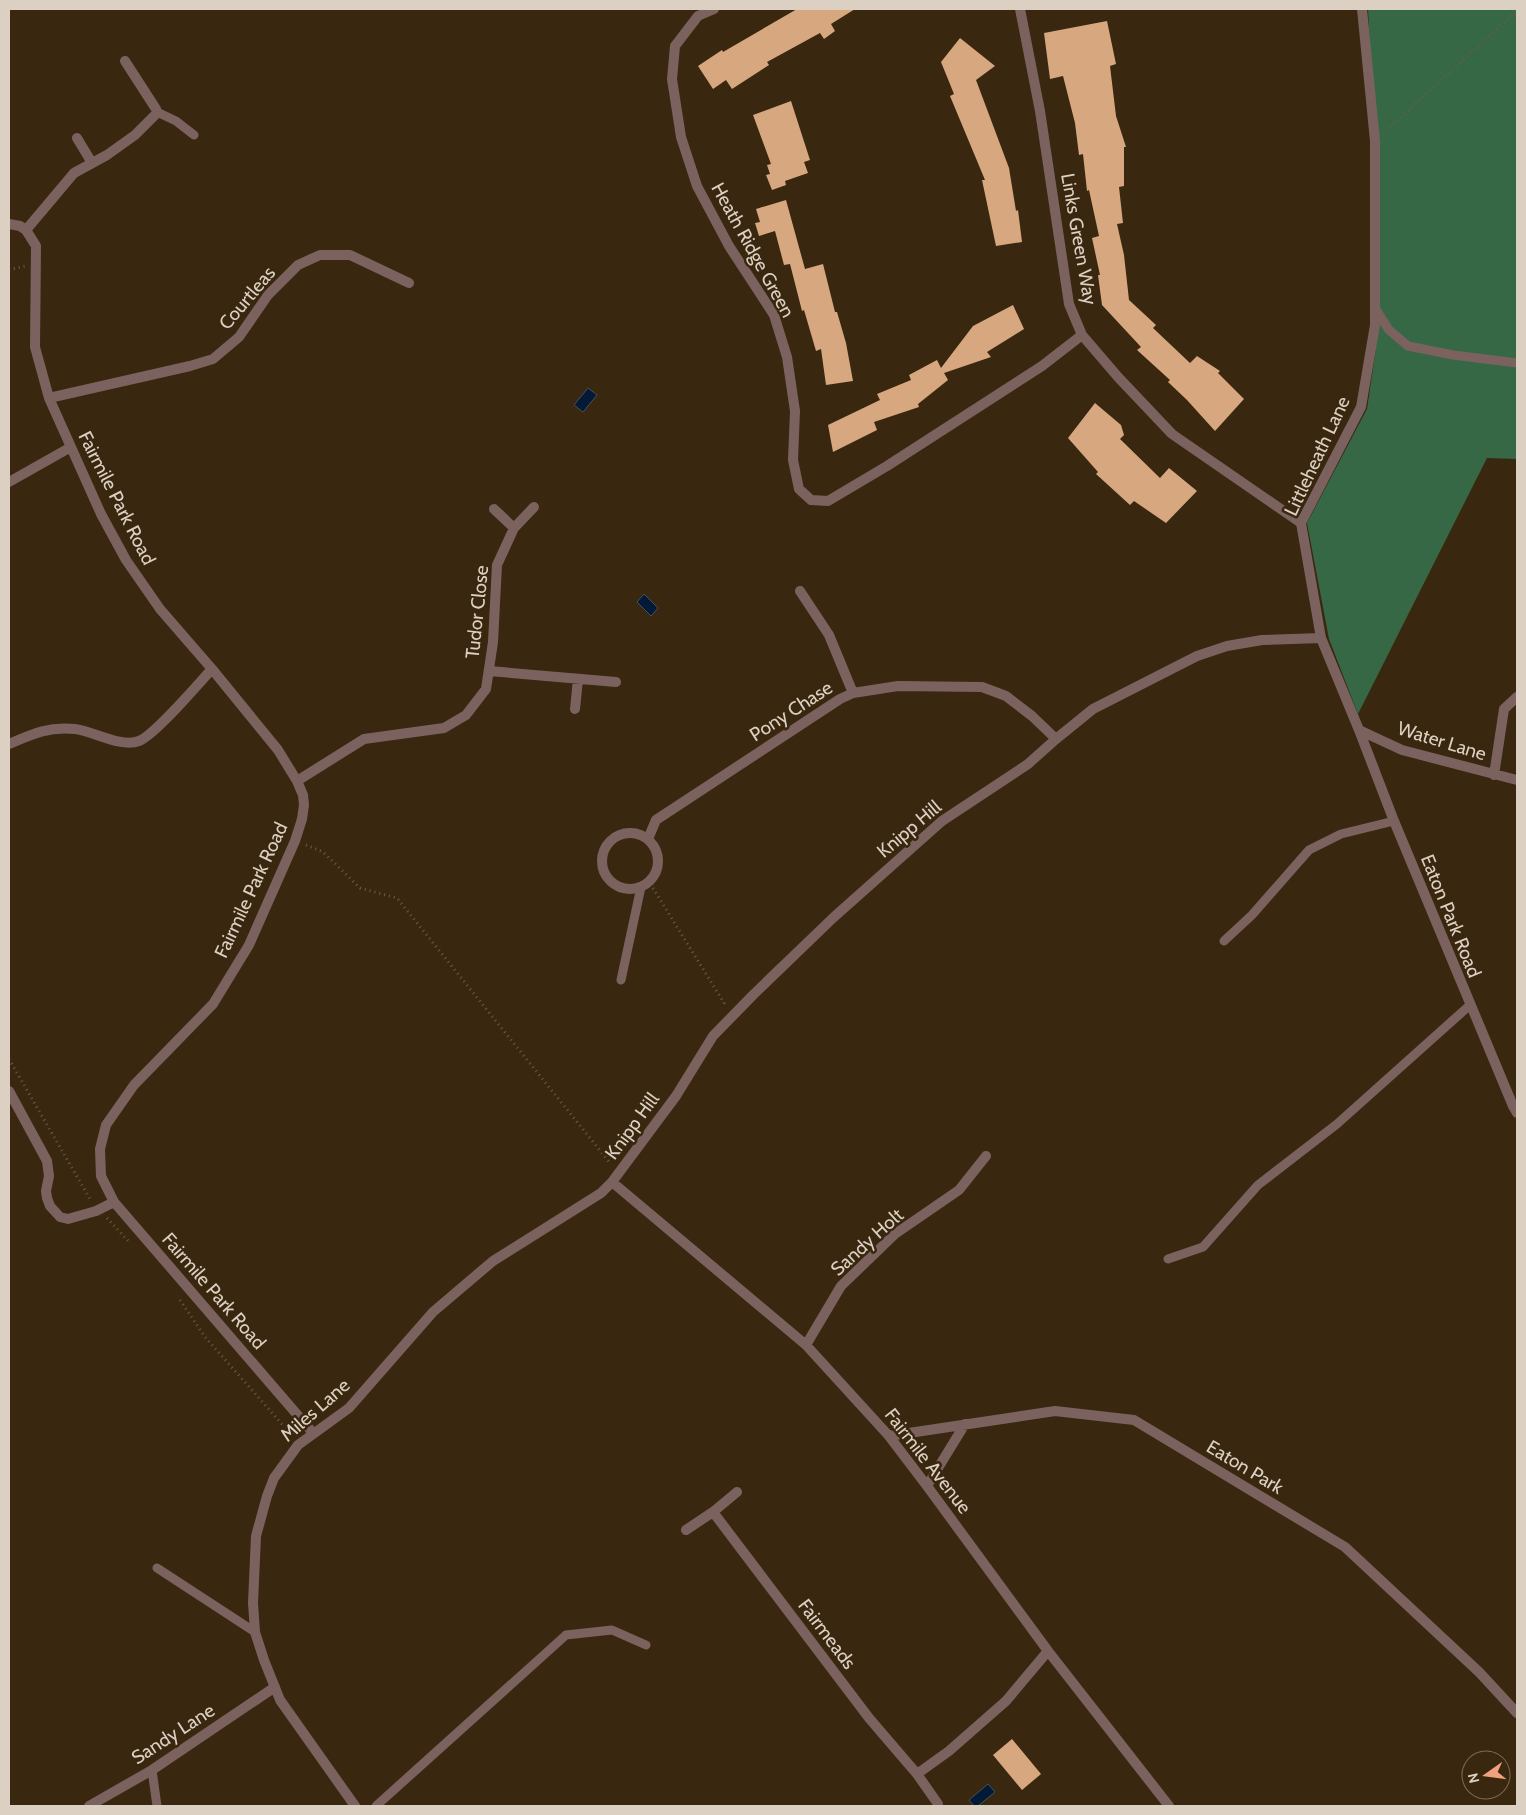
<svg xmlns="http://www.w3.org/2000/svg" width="1526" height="1815" font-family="Cabin,sans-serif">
<rect width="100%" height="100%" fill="#3a270f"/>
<path fill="#376846" d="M1368,9H1517V459L1487,458L1358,714L1329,639L1307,523L1367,409L1376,348L1375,141Z"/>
<path fill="#021a36" stroke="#435160" d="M588,388L597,395L583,412L574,405Z
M644,594L658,608L651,616L637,602Z
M988,1784L995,1792L978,1806H974L969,1800Z"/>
<path fill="#d7a880" d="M797,9H855L831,24L835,31L824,39L820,33L767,62L769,65L732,89L726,80L713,89L698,66L722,50L723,52Z
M1107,21L1116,64L1110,66L1116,116L1126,147H1124V186L1119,187L1123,223L1117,224L1124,255L1129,300L1156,325L1153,328L1190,363L1197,356L1220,371L1218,373L1244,399L1215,431L1187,400L1168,382L1170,380L1137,350L1141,347L1102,305L1098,275H1100L1092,238L1099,236L1089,190L1087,191L1083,154L1079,155L1075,123L1063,76L1050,79L1044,33Z
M960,38L995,66L976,80L1009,168L1016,211L1018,210L1022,242L996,246L982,180H985L950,96L954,94L941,62Z
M791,101L810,160L804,162L808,173L785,181L786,185L772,190L766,175L770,174L767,165L771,164L753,115Z
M786,200L805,269L823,264L835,312H837L846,343L853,381L826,385L821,349L816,351L804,310L802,311L790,264L784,265L775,231L759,236L755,223L760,222L756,209Z
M1013,305L1024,329L987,352L991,357L944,373L948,380L918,404L919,407L874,422L877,430L833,452L828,425L880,400L877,394L911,380L909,375L937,360L941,368L973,326Z
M1095,403L1121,425L1124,435L1120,439L1160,478L1169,468L1197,491L1166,523L1134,501L1130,505L1096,474L1098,472L1068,438Z
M1012,1739L1041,1774L1022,1790L993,1755Z"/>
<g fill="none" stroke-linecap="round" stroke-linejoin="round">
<path stroke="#6c5b46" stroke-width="3" stroke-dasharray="1 4" stroke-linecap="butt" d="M1513,9L1517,12
M1386,131L1513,14H1517
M9,270L25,266
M306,845L323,852L360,888L397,898L610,1163
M653,888L724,1003L722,1006
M9,1059L90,1199
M107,1218L130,1243
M180,1300L205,1337L282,1424L290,1429L293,1428"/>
<path stroke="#7c625f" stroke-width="9" d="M157,112L176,121L194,135
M1375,308L1389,330L1408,346L1453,355L1517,363
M1224,941L1252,915L1309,850L1341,834L1394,821
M621,980L641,887
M1168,1259L1203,1247L1258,1185L1337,1124L1470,1005
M157,1568L255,1632
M152,1770L157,1806
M376,1806L566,1635L612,1630L646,1645"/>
<path stroke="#7c625f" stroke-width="10" d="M714,9L698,16L675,46L672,79L681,137L697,186L729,246L774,315L787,357L795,411L793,460L799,489L811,500L828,501L887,466L1042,366L1082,335
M1020,9L1040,111L1069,304L1082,335L1118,377L1172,434L1301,523
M1362,9L1375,141V325L1361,407L1301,523L1321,638L1359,730L1394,821L1513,1106L1517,1113
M77,138L92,163
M9,224L20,226L26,230L36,246L35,347L49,398L101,514L126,560L160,609L212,669L278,750L297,781L303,795L304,805L302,819L295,841L249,945L213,1004L134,1085L106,1125L100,1149L101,1176L114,1202L313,1433
M26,230L74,173L107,155L135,135L156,114L157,112L156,109L125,61
M49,398L190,366L213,359L239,337L268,295L298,265L320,255H350L409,283
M9,482L71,447
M494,509L514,528
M800,591L829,635L853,693
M489,671L616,682
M575,709L578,679
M1359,730L1402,750L1517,780
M9,744C32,734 49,726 75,729C93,731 121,748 139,741C155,735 198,684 212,669
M1494,775L1504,709L1517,697
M297,781L364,739L444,728L466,715L486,689L493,642L497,565L514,528L534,507
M602 861a28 28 0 1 1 56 0a28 28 0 1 1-56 0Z
M648,839L656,820L840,699L853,693L898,686L982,687L1006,696L1032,716L1056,739
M9,1091L47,1161L49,1176L46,1191L47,1198L50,1206L60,1217L68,1219L96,1211L114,1202
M612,1182L806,1345L889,1436L927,1486L1048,1651L1169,1806
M806,1345L841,1286L895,1234L959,1190L986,1156
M889,1436L1055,1411L1134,1420L1345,1547L1479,1672L1517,1713
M927,1486L965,1424
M713,1512L869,1718L917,1774L938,1804
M686,1530L713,1512L737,1492
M917,1774L949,1751L1006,1701L1048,1651
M89,1806L152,1770L275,1687
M355,1806L280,1700L264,1660L255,1632L253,1603L256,1536L267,1496L274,1478L298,1445L349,1408L433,1312L493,1261L601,1193L612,1182L676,1096L713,1036L754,994L834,917L942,821L1028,764L1056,739L1093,709L1197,656L1227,646L1262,640L1321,638"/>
</g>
<g text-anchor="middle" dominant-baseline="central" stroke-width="5" stroke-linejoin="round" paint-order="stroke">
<g font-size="19" fill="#dcd0c3" stroke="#3a270f">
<text transform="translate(1079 239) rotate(80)">Links Green Way</text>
<text transform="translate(753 250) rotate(61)">Heath Ridge Green</text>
<text transform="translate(247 298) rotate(-50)">Courtleas</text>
<text transform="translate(1317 456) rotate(-65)">Littleheath Lane</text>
<text transform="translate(117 498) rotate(63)">Fairmile Park Road</text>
<text transform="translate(477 612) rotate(-84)">Tudor Close</text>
<text transform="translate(791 711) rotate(-33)">Pony Chase</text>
<text transform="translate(1442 741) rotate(17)">Water Lane</text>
<text transform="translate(909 829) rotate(-40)">Knipp Hill</text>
<text transform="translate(251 890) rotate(-65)">Fairmile Park Road</text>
<text transform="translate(1451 916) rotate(68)">Eaton Park Road</text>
<text transform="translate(632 1126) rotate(-54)">Knipp Hill</text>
<text transform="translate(867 1242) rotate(-42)">Sandy Holt</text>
<text transform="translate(214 1291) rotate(49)">Fairmile Park Road</text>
<text transform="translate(315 1410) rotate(-41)">Miles Lane</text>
<text transform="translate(928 1461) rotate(52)">Fairmile Avenue</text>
<text transform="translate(1245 1467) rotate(31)">Eaton Park</text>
<text transform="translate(827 1634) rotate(53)">Fairmeads</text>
<text transform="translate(173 1734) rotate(-33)">Sandy Lane</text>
</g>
</g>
<rect width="1526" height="1815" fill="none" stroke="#dcd0c3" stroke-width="20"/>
<g transform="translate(1486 1775) rotate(256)"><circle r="24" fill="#3a270f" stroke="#7b6b57"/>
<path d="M0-4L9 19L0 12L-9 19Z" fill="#f1a17d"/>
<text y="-8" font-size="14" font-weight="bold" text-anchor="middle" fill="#dcd0c3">N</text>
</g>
</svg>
